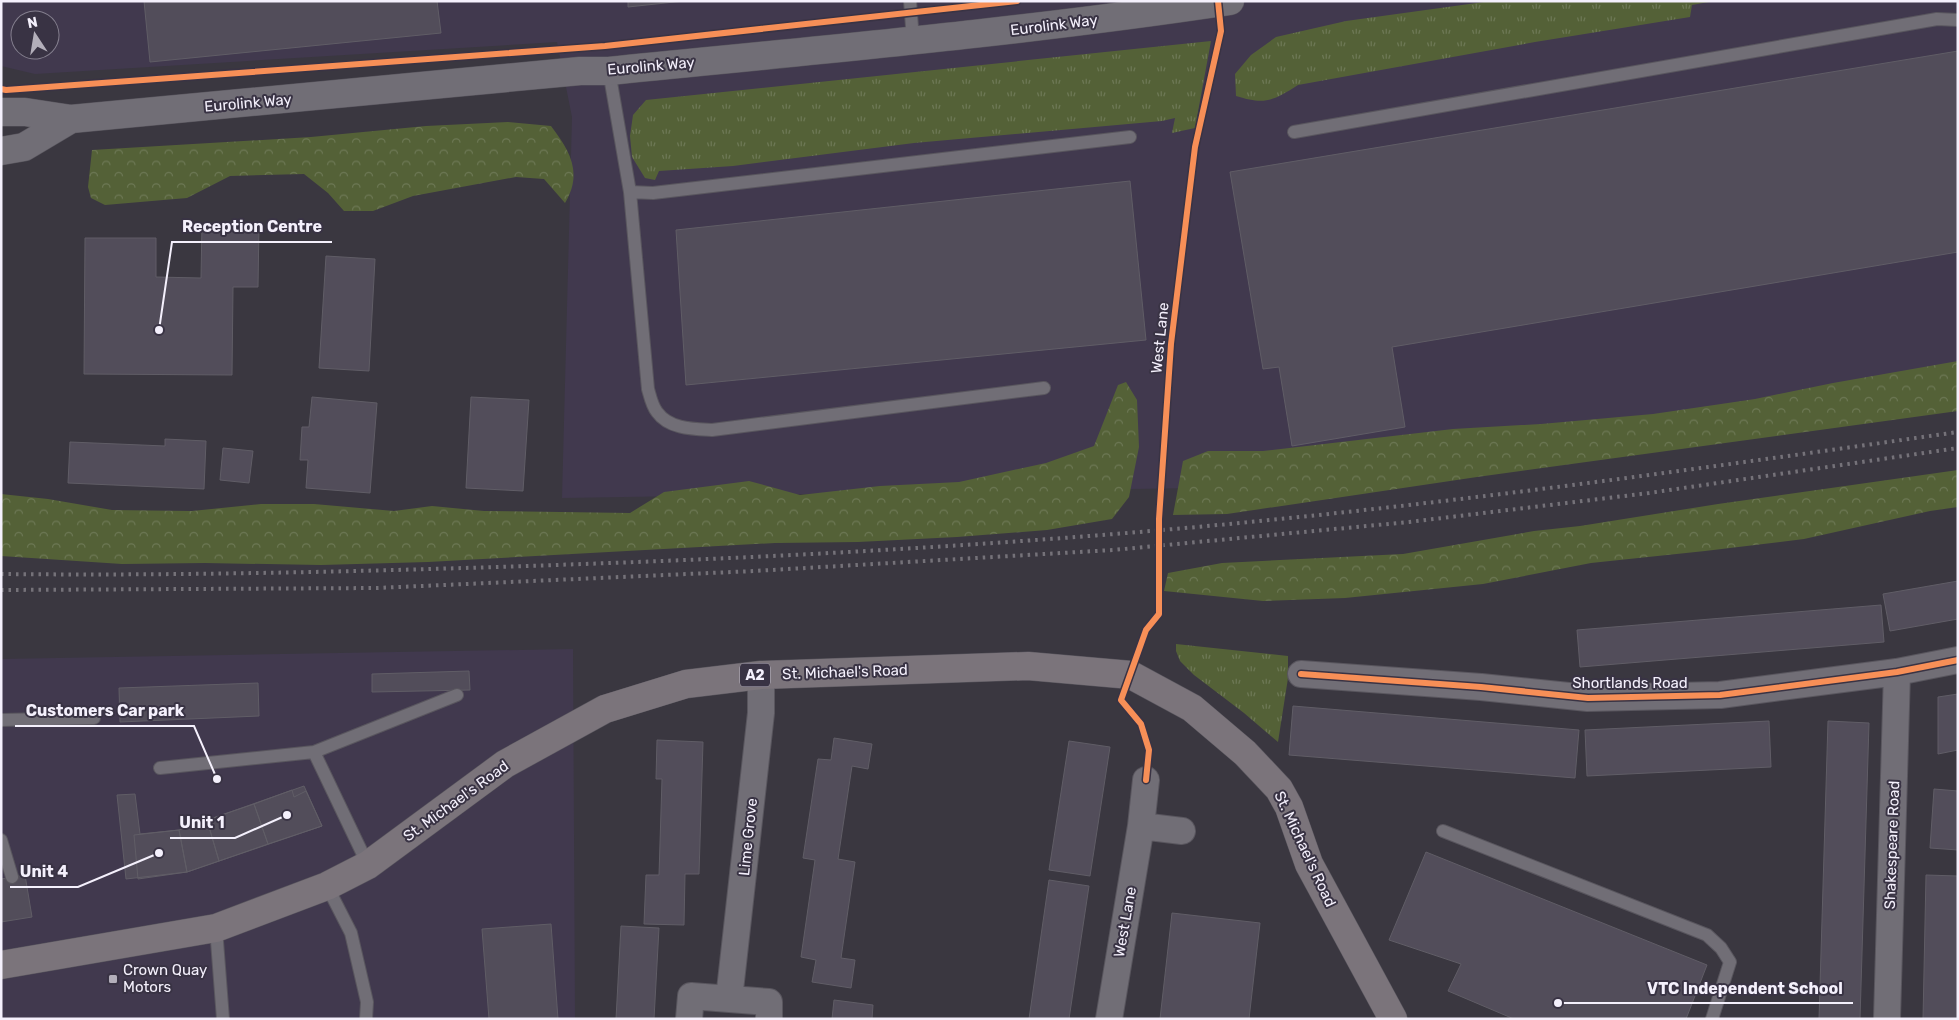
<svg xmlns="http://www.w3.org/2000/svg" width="1959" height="1020" font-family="Rubik,sans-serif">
<defs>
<pattern id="grass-tufts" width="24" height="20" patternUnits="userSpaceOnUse" patternTransform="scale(1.25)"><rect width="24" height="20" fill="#546137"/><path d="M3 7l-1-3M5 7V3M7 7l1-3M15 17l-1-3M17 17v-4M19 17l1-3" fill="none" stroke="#6d7855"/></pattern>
<pattern id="forest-crowns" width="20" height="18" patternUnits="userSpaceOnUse" patternTransform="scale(1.25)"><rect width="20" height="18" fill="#546137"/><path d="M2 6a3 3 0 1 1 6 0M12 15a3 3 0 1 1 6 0" fill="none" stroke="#6d7855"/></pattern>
</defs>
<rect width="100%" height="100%" fill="#3a3740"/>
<path fill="#41394e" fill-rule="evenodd" d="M1,1H1958V395L1261,487L562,498L572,117L557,42L35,74L1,66ZM20,20H50V50H20Z
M573,649L575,1019H1V659Z"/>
<path fill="url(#grass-tufts)" d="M1491,1H1714L1692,5L1690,17L1535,42L1298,85C1273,101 1265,105 1236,96L1235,74L1251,55L1276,37L1346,21Z
M1211,41L1195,128L1172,133L1175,118L1162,121L914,143L733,166L659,171L655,180L645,178L632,157L630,136L633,115L646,100Z
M1176,644L1288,656V678L1278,742L1244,713L1194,675L1180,661L1176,651Z"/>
<path fill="url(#forest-crowns)" d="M508,122L551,126C570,151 583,173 565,203L544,179L516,177L413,196L373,211H344L328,193L304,174L230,176L187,198L105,205L91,198L88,187L92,150L311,137L426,126Z
M1958,361V411L1477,477L1227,514L1173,515L1183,461L1208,451H1263L1453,429L1541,424L1653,414L1755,399L1833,383Z
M1126,382L1137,400L1139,447L1129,497L1112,519L1047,530L957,537L858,542L775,543L428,562L321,565L205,563L122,564L1,556V494L48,499L112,510L192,511L261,504H314L394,511L432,506L484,511L630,513L664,492L749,481L800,495L880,486L959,482L1046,463L1094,446L1118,385Z
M1958,470V507L1930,511L1804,539L1705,551L1591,563L1483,584L1345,598L1263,601L1164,591L1168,573L1222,563L1403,554L1534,531L1580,526L1718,504Z"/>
<path fill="#524d5a" stroke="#605d66" d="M144,1H437L441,33L150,62Z
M628,1H684L628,7Z
M1958,51V252L1392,347L1405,427L1292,446L1279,367L1263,369L1230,172Z
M1130,181L1146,340L686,385L676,230Z
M202,224L259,225L258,287H233L232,375L84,374L85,238H156V277L201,278Z
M326,256L375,259L369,371L319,368Z
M312,397L377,403L370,493L306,488L308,460H300L302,427H309Z
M471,397L529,400L523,491L466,488Z
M165,439L206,441L204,489L68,483L70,442L165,446Z
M223,448L253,451L249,483L220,480Z
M1958,581V619L1890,631L1883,594Z
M1881,605L1884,642L1580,667L1577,630Z
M469,671L470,690L372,692V674Z
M258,683L259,716L120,722L119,688Z
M1958,694V750L1938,754V697Z
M1293,706L1579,730L1575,778L1289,755Z
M1769,721L1771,767L1587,776L1585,730Z
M1828,721L1869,723L1860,1019H1819Z
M834,738L872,744L868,769L852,766L838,859L855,862L841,958L855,960L851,988L812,982L816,960L801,957L815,860L803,858L818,759L831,760Z
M657,740L703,742L699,874H685L684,925L644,924L646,875H659L662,779H656Z
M1069,741L1110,747L1090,876L1049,870Z
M304,786L322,826L187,872L126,879L117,795L135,794L140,834L179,830Z
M1934,789L1958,791V850L1930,848Z
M292,790L294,797L306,791L322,826L268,844L254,804Z
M254,804L268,844L219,861L207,820Z
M207,820L219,861L187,872L179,830Z
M179,830L187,872L138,879L134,835Z
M1426,852L1707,965L1686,1019H1514L1448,991L1461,964L1389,940Z
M25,875L32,917L1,922V879Z
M1926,875L1958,876V1019H1923Z
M1049,880L1089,886L1069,1019H1029Z
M1172,913L1260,923L1249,1019H1160Z
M551,924L558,1019H489L482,929Z
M621,926L659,928L654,1019H616Z
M834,1000L873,1005L872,1019H832Z"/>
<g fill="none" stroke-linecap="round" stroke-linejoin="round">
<g stroke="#59565e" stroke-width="14">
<path id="lane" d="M910,1L913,40
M609,71L630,192L648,389C650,396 652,406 657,412C669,429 693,429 712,430L1044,388
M1294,132L1937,19L1958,20
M630,192L653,193L1130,137
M1,720L94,718
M314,752L457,695
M160,768L314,752L368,865
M1443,831L1707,935L1721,948L1730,962L1712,1019
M1,840L12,877
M327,886L351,933L367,1002L366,1019
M216,928L223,1019"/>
</g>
<g stroke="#59565e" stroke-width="28">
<path id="street" d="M1301,674L1481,687L1588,698L1720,695L1897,672L1958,660
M1141,826L1182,831
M729,999L761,713V675
M689,1019L691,996L769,1002V1019
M1109,1019L1141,826L1146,780
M1887,1019L1897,672"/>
</g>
<g stroke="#59565e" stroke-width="29">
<path id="secondary" d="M1,112H25L71,119L580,71H609C817,50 1024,32 1230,1
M1,151L24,147L71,119"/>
</g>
<g stroke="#59565e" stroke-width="29">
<path id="primary" d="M1,965L216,928L327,886L368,865L505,764L605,709L686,684L761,675L1028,666L1131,675L1192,708L1245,753L1279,789L1289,807L1309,864L1393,1019"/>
</g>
<use href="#lane" stroke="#716e76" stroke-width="12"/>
<use href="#street" stroke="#716e76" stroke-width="26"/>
<use href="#secondary" stroke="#716e76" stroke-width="28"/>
<use href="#primary" stroke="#7b747b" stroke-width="28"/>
<path stroke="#757279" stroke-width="4" stroke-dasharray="2.5 5" stroke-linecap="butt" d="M1,574C195,576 389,571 583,564C780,557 978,546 1174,529C1437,506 1697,469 1958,432
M1,590L377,588L754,571L1113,550L1409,522L1649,493L1958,448"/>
<g stroke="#393344" stroke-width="9">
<path id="cycleway" d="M1,89L6,90L605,46L1017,1
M1301,674L1481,687L1588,698L1720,695L1897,672L1958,660
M1146,780L1149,750L1141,724L1121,700L1146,630L1159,614V519L1171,344L1195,147L1221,31L1218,1"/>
</g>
<use href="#cycleway" stroke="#f78f57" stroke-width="6"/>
</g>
<rect fill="#b3afba" stroke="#393344" stroke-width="2" x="108" y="974" width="10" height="10" rx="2.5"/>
<g text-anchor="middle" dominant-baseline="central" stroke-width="4" stroke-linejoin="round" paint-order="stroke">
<rect fill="#393344" stroke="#bcb7c5" stroke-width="1" x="740" y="663.5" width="30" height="23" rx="4"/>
<g font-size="14" font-weight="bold" fill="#f4f0fc">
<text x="755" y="675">A2</text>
</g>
<g font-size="15" fill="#f4f0fc" stroke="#393344">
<text transform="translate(1054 25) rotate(-7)">Eurolink Way</text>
<text transform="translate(651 66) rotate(-5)">Eurolink Way</text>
<text transform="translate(248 103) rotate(-5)">Eurolink Way</text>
<text transform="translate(1160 338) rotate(-84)">West Lane</text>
<text transform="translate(845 672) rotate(-2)">St. Michael's Road</text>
<text x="1630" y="683">Shortlands Road</text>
<text transform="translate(456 801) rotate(-36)">St. Michael's Road</text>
<text transform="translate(748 837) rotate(-84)">Lime Grove</text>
<text transform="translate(1892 845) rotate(-88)">Shakespeare Road</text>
<text transform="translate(1305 849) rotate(65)">St. Michael's Road</text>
<text transform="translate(1125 922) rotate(-80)">West Lane</text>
</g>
<g font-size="15" fill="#f4f0fc" stroke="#393344" text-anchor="start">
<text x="123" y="970">Crown Quay<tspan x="123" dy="17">Motors</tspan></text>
</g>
</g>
<path fill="none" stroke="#f4f0fc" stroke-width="2" d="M159 330L172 242H332M217 779L194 726H15M287 815L235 838H170M159 853L78 887H10M1558 1003L1638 1003H1853"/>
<g fill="#f4f0fc" stroke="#393344" stroke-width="2">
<circle cx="159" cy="330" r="5"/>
<circle cx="217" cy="779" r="5"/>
<circle cx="287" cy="815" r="5"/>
<circle cx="159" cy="853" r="5"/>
<circle cx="1558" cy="1003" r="5"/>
</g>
<g font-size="16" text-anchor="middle" font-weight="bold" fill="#f4f0fc" stroke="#393344" stroke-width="4" stroke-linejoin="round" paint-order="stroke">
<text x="252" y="232">Reception Centre</text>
<text x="105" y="716">Customers Car park</text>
<text x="202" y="828">Unit 1</text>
<text x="44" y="877">Unit 4</text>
<text x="1745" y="994">VTC Independent School</text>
</g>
<rect width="1959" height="1020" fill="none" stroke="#f4f0fc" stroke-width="5"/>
<g transform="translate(35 35) rotate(348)"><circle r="24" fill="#393344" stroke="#847f8e"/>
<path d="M0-4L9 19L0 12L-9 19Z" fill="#b3afba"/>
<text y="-8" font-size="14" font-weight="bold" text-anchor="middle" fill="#f4f0fc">N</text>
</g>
</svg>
